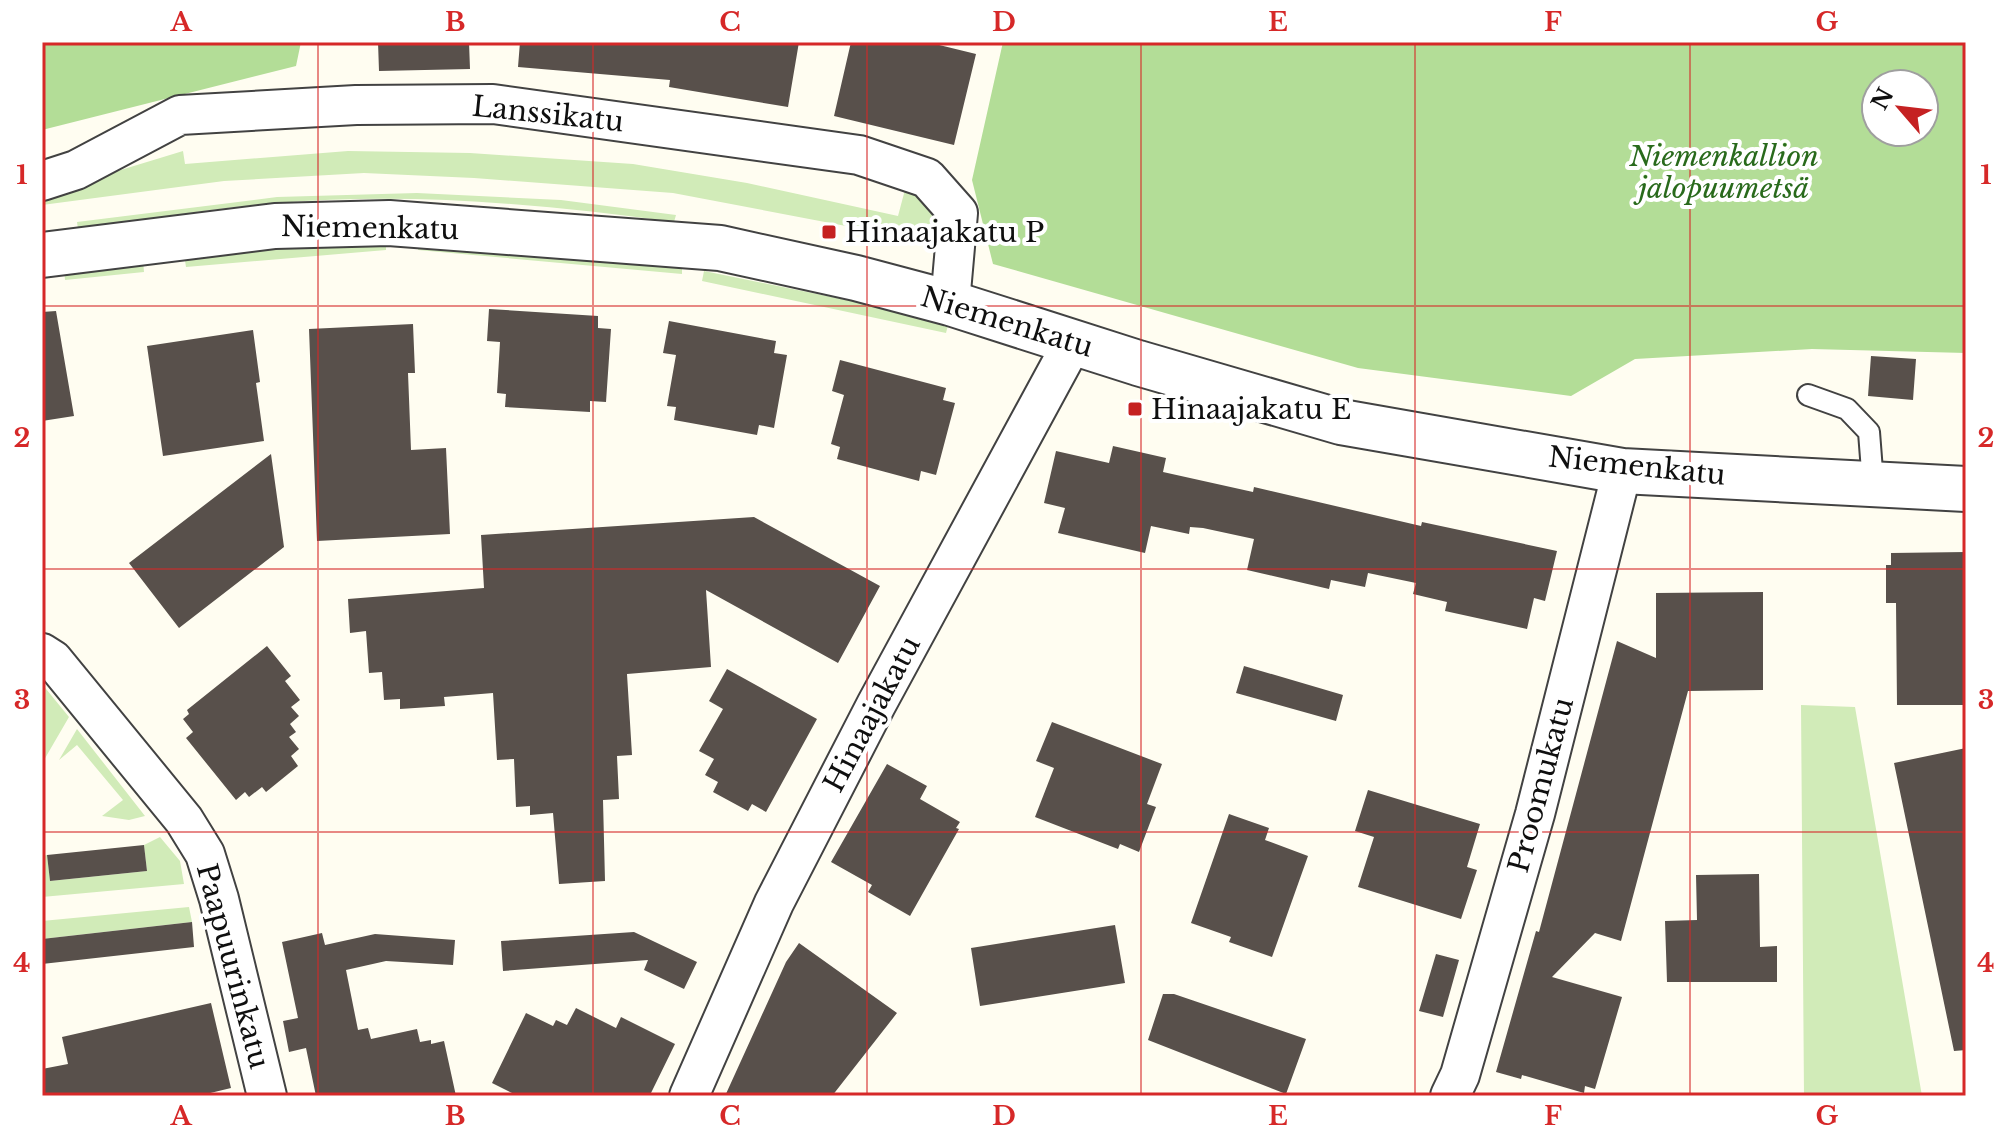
<svg xmlns="http://www.w3.org/2000/svg" width="2008" height="1138" font-family="'Libre Baskerville',serif">
<rect width="100%" height="100%" fill="#fffdf1"/>
<path fill="#d1ebb8" d="M183,151L185,164L348,151L470,153L633,164L747,183L898,216L906,186C934,206 946,211 939,248L846,226L673,193L474,178L364,173L224,181L42,205V194Z
M417,193L561,200L676,215L674,222C543,204 410,192 278,203C211,208 144,220 78,229L77,222L277,197Z
M386,236V250L186,267L184,254Z
M420,239L682,265V274L418,250Z
M143,260L144,272L65,280L64,268Z
M704,271L949,321L946,333L702,281Z
M42,684L69,717L44,760L43,691Z
M1801,705L1855,707L1922,1096H1804Z
M77,729L145,816L129,820L102,816L123,800L77,745L59,760Z
M160,837L180,861L184,884L42,897V856L47,855L50,881L147,871L144,845Z
M189,907L192,922L42,939V921Z"/>
<path fill="#b3dd97" fill-rule="evenodd" d="M42,42H301L296,66L42,130Z
M1003,42H1966V353L1812,349L1635,359L1571,396L1358,368L993,264L972,180ZM1876,84H1924V132H1876Z"/>
<path fill="#58504b" d="M378,42H469L470,69L379,71Z
M520,42H799L788,107L669,87L670,80L518,67Z
M851,42H927L976,54L954,145L834,116Z
M489,309L598,316V328L611,329L606,402L590,401V412L505,407L506,394L497,393L500,342L487,341Z
M56,311L74,416L42,421V312Z
M669,321L776,341L774,353L787,355L774,428L759,425L757,435L674,420L676,407L667,406L676,355L663,353Z
M413,324L415,373H408L411,450L446,448L450,534L317,541L309,329Z
M253,330L260,382L256,383L264,441L163,456L147,346Z
M1871,356L1916,359L1913,400L1868,396Z
M840,360L946,388L943,400L955,403L936,475L921,471L919,481L837,459L840,447L831,444L844,395L832,391Z
M1113,446L1166,458L1163,472L1253,492L1254,487L1421,526L1422,522L1557,551L1545,601L1534,598L1527,629L1445,611L1447,602L1413,594L1416,583L1368,573L1365,587L1331,580L1329,589L1247,570L1254,539L1203,528L1190,527L1189,534L1151,526L1145,553L1058,533L1065,508L1044,503L1056,451L1109,463Z
M271,454L284,547L179,628L129,563Z
M754,517L880,586L838,663L706,590L711,667L627,674L632,755L617,756L619,799L603,800L605,881L559,884L553,813L530,815V806L516,807L514,759L497,760L493,693L444,697L445,706L400,709V699L384,700L382,672L369,673L366,631L350,633L348,599L484,588L481,535Z
M1966,552V705H1897L1896,603H1886V565H1891V553Z
M1763,592V690L1688,691L1621,941L1595,933L1552,977L1622,997L1595,1089L1585,1086L1584,1093L1522,1075L1521,1079L1496,1072L1536,931L1539,932L1617,641L1656,658V593Z
M267,646L291,676L285,681L300,700L291,707L299,716L290,724L296,732L289,737L299,749L291,756L298,766L266,792L262,787L249,797L245,792L236,800L186,738L193,732L183,719L189,714L187,710Z
M1244,666L1343,695L1336,721L1236,693Z
M727,669L817,719L766,812L752,804L748,811L713,792L718,782L705,775L714,759L699,751L723,709L709,701Z
M1052,722L1162,764L1147,804L1156,807L1139,852L1120,844L1118,849L1035,817L1054,768L1036,761Z
M1966,748V1050L1954,1051L1894,763Z
M887,764L927,786L920,799L960,822L956,828L959,829L910,916L868,892L872,885L831,862Z
M1368,790L1480,824L1467,867L1477,870L1461,919L1358,887L1374,837L1355,831Z
M1229,814L1269,828L1265,840L1308,856L1272,957L1229,942L1231,937L1191,923Z
M144,845L147,871L50,881L47,855Z
M1759,874L1760,947L1777,946V982H1667L1665,921L1697,920L1696,875Z
M192,922L194,947L42,964V939Z
M1115,925L1125,983L980,1006L971,948Z
M634,932L697,962L684,989L644,970L648,960L503,971L501,941Z
M322,933L325,945L375,934L455,940L453,965L386,961L346,970L358,1030L368,1028L371,1039L417,1029L420,1042L431,1040V1044L444,1041L456,1096H316L306,1048L289,1052L283,1021L298,1018L282,942Z
M799,943L897,1013L832,1096H725L786,962Z
M1436,954L1459,960L1443,1017L1419,1011Z
M1163,994H1174L1306,1039L1286,1094L1148,1040Z
M211,1003L231,1088L198,1096H42V1069L68,1064L62,1037Z
M576,1008L616,1028L621,1017L675,1044L651,1093L643,1096H518L492,1083L526,1013L553,1026L556,1020L567,1025Z"/>
<g fill="none" stroke-linecap="round" stroke-linejoin="round">
<g stroke="#424242" stroke-width="24">
<path id="service" d="M1808,395L1847,409L1869,432L1873,484"/>
</g>
<g stroke="#424242" stroke-width="42">
<path id="minor" d="M42,181L76,170L180,115L356,105L493,104L859,155L927,178L958,213L950,303
M42,653L53,660L184,820L205,854L219,899L267,1096
M689,1096L774,903L876,705L1073,342
M1450,1096L1460,1075L1535,814L1622,471"/>
</g>
<g stroke="#424242" stroke-width="48">
<path id="tertiary" d="M42,255L275,226L389,223L720,248L856,278L950,303L1138,363L1341,422L1622,471L1966,489"/>
</g>
<use href="#service" stroke="#fff" stroke-width="20"/>
<use href="#minor" stroke="#fff" stroke-width="38"/>
<use href="#tertiary" stroke="#fff" stroke-width="44"/>
</g>
<path fill="none" stroke="#d62828" stroke-width="2" stroke-opacity="0.55" d="M318,42V1096M593,42V1096M867,42V1096M1141,42V1096M1415,42V1096M1690,42V1096M42,306H1966M42,569H1966M42,832H1966"/>
<g fill="#c52122" stroke="#fff" stroke-width="3">
<rect x="821" y="224" width="16" height="16" rx="4"/>
<rect x="1127" y="401" width="16" height="16" rx="4"/>
</g>
<g text-anchor="middle" dominant-baseline="central" stroke-width="8" stroke-linejoin="round" paint-order="stroke">
<g font-size="28" fill="#0f0f0f" stroke="#fff">
<text transform="translate(548 114) rotate(6)">Lanssikatu</text>
<text transform="translate(370 228) rotate(1)">Niemenkatu</text>
<text transform="translate(1007 322) rotate(17)">Niemenkatu</text>
<text transform="translate(1637 466) rotate(6)">Niemenkatu</text>
<text transform="translate(872 714) rotate(-62)">Hinaajakatu</text>
<text transform="translate(1541 785) rotate(-75)">Proomukatu</text>
<text transform="translate(233 966) rotate(75)">Paapuurinkatu</text>
</g>
<g font-size="28" font-style="italic" fill="#296a1c" stroke="#fff">
<text x="1724" y="156">Niemenkallion<tspan x="1724" dy="32">jalopuumetsä</tspan></text>
</g>
<g font-size="28" fill="#0f0f0f" stroke="#fff" text-anchor="start">
<text x="845" y="232">Hinaajakatu P</text>
<text x="1151" y="409">Hinaajakatu E</text>
</g>
</g>
<rect width="2008" height="1138" fill="none" stroke="#ffffff" stroke-width="88"/>
<g transform="translate(1900 108) rotate(298)"><circle r="38" fill="#ffffff" stroke="#9f9f9f" stroke-width="2"/>
<path d="M0-6L14 30L0 20L-14 30Z" fill="#c52122"/>
<text y="-12" font-size="22" font-weight="bold" text-anchor="middle" fill="#0f0f0f">N</text>
</g>
<rect x="44" y="44" width="1920" height="1050" fill="none" stroke="#d62828" stroke-width="3"/>
<g font-size="26" text-anchor="middle" font-weight="bold" fill="#d62828">
<text x="181" y="31">A</text>
<text x="455" y="31">B</text>
<text x="730" y="31">C</text>
<text x="1004" y="31">D</text>
<text x="1278" y="31">E</text>
<text x="1553" y="31">F</text>
<text x="1827" y="31">G</text>
<text x="22" y="184">1</text>
<text x="1986" y="184">1</text>
<text x="22" y="447">2</text>
<text x="1986" y="447">2</text>
<text x="22" y="709">3</text>
<text x="1986" y="709">3</text>
<text x="22" y="972">4</text>
<text x="1986" y="972">4</text>
<text x="181" y="1125">A</text>
<text x="455" y="1125">B</text>
<text x="730" y="1125">C</text>
<text x="1004" y="1125">D</text>
<text x="1278" y="1125">E</text>
<text x="1553" y="1125">F</text>
<text x="1827" y="1125">G</text>
</g>
</svg>
